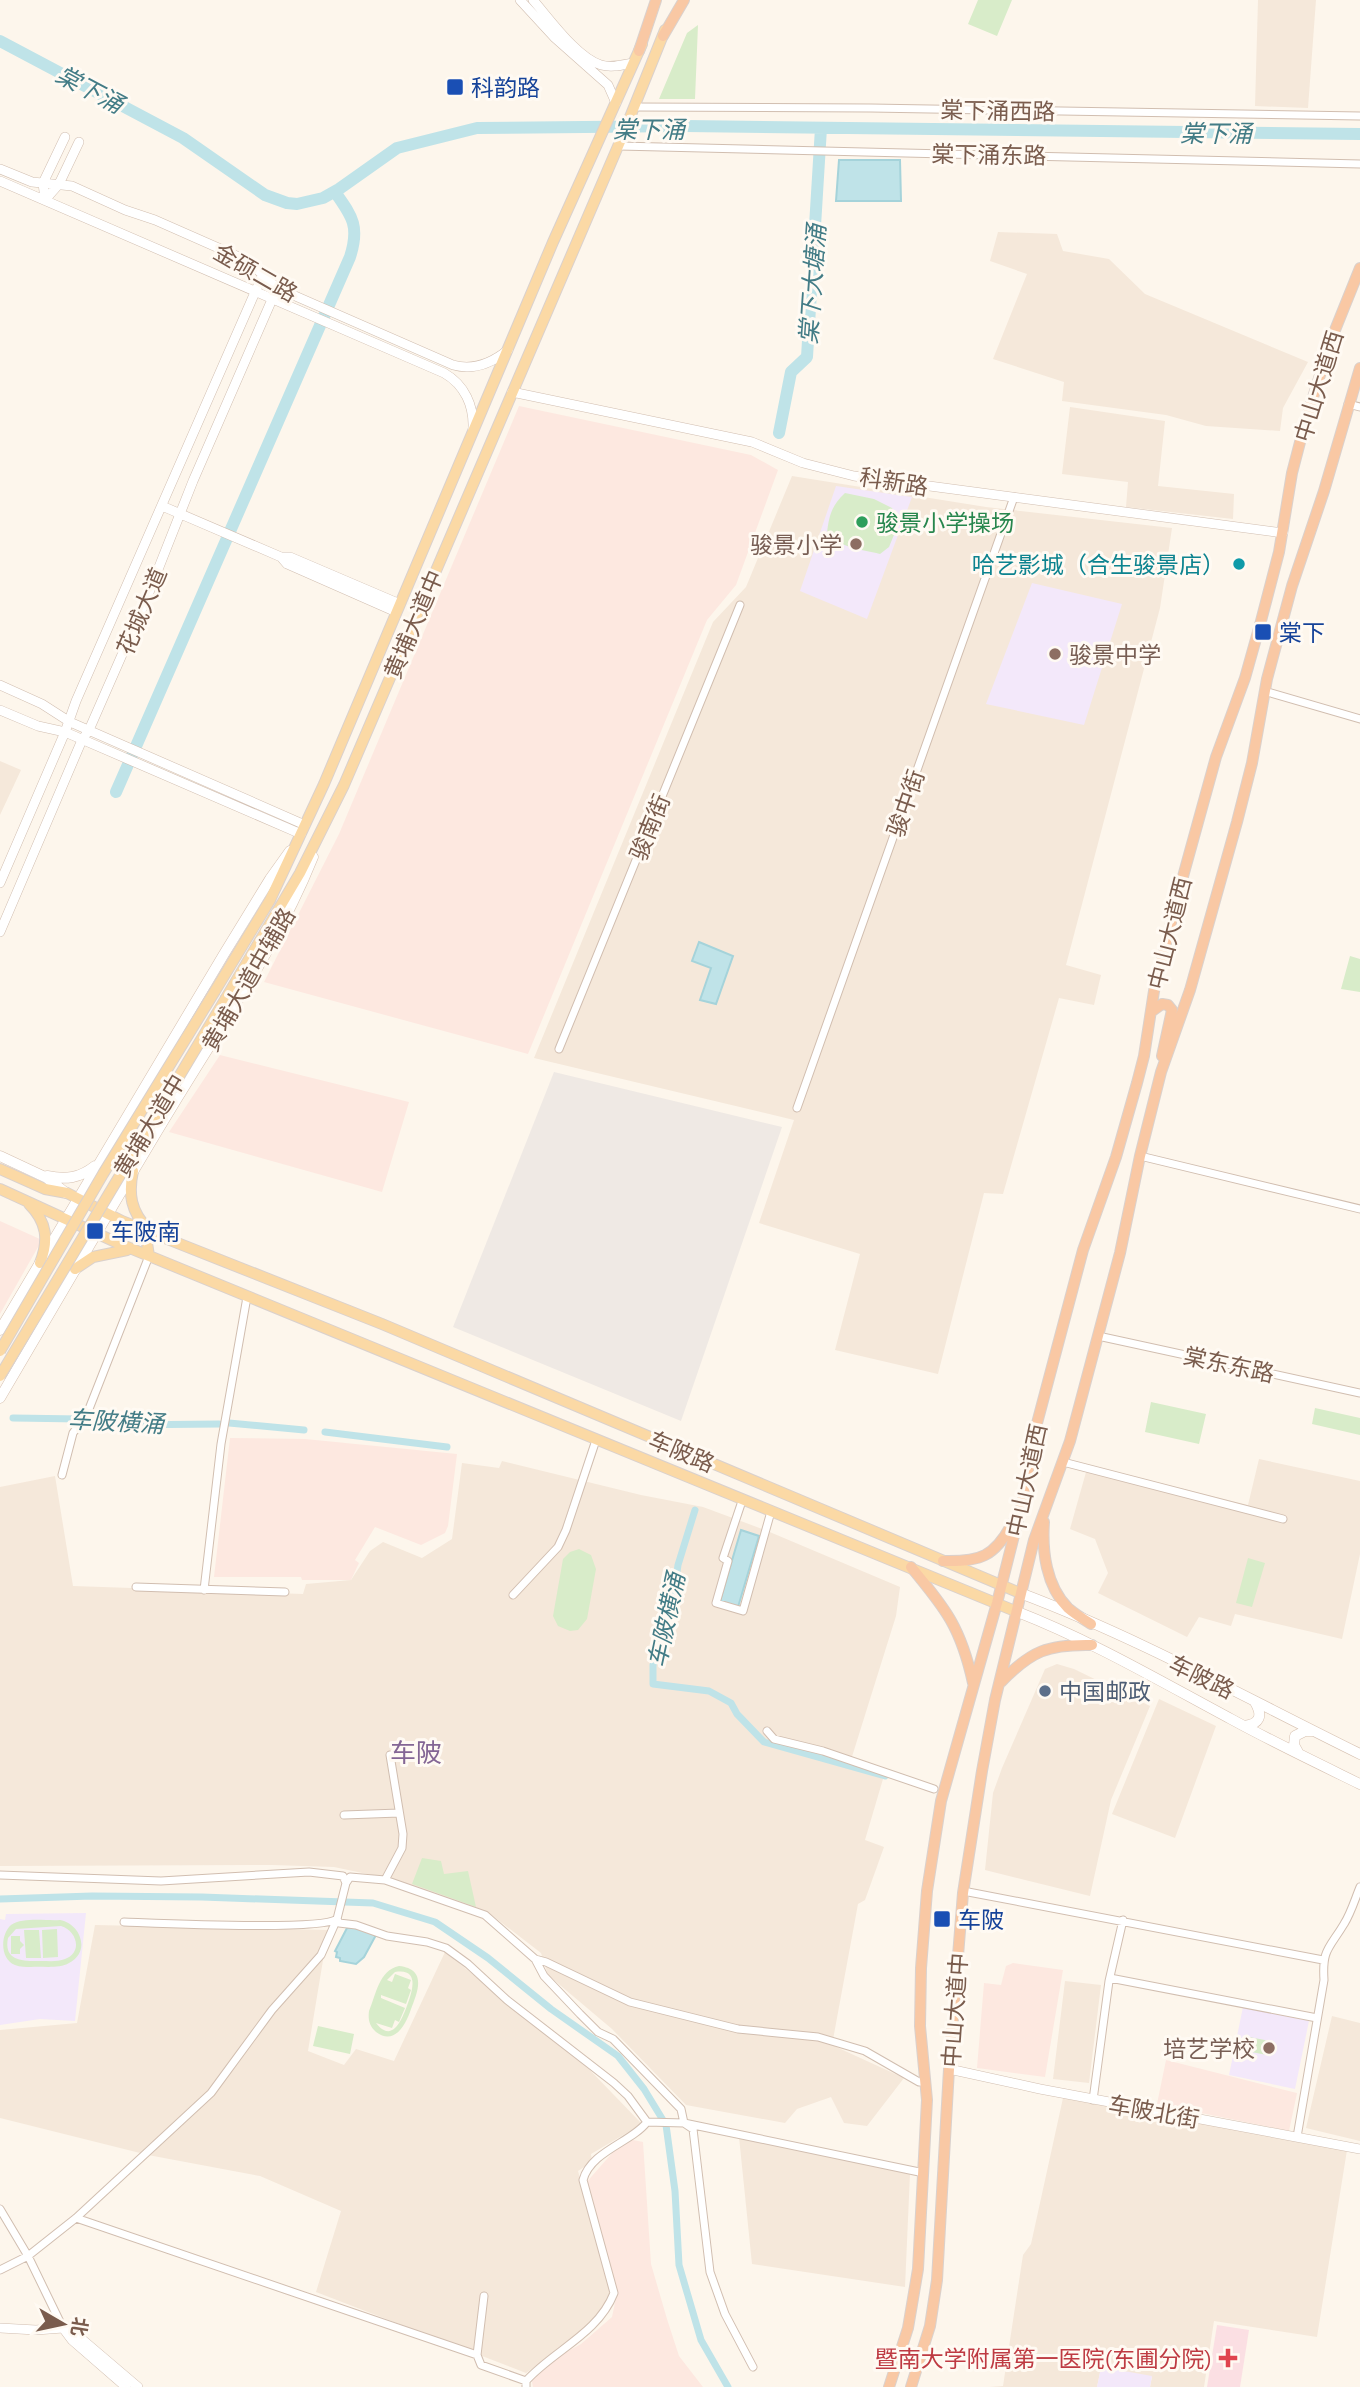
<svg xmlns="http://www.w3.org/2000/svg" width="1360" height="2387" font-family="'IBM Plex Sans','Noto Sans SC',sans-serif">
<rect width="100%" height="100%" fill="#fdf6ec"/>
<path fill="#f5e8da" d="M1258,0H1316L1308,108L1255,106Z
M998,232L1057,234L1063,251L1109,259L1145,294L1308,362L1283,408L1280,431L1206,426L1166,415L1062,401L1064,382L993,359L1027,274L990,261Z
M1070,407L1165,421L1158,486L1234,494L1233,519L1126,507L1128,482L1062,474Z
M792,476L986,507L1172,528L1160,608L1066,965L1101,975L1094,1005L1059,998L1003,1194L984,1193L938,1374L835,1350L860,1254L759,1223L794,1120L534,1058L713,622L746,587Z
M0,761L21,770L0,815Z
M1259,1459L1360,1481V1554L1342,1639L1235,1614L1231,1626L1199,1617L1187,1637L1098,1593L1108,1573L1095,1539L1070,1529L1088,1465L1248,1505Z
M502,1461L641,1495L703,1507L765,1530L900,1587L896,1616L850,1763L883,1779L865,1840L884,1847L865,1900L858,1904L832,2045L904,2078L867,2126L844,2123L831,2097L797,2109L785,2123L686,2105L612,2029L548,1975L541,1953L489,1913L391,1879L334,1867L272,1865L0,1866V1487L55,1476L73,1586L303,1594L306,1584L351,1580L370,1551L383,1542L422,1558L452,1539L462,1463L499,1468Z
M1057,1664L1074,1669L1150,1706L1111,1800L1090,1896L985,1870L993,1793L1002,1768L1045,1669Z
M1159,1699L1216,1726L1175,1838L1112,1814Z
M95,1925L328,1930L308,2051L344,2065L356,2049L394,2061L445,1952L584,2064L642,2124L591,2154L592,2162L578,2171L610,2291L607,2303L580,2335L526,2373L316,2292L341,2211L260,2176L148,2155L0,2118V2030L77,2023Z
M1065,1981L1101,1985L1089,2083L1053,2079Z
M1332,2016L1360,2023V2141L1306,2128Z
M1063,2098L1347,2150L1317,2337L1214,2321L1204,2387H1150L1152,2377L1101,2368L1097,2387H989L1003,2386L1023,2255L1031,2244Z
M739,2137L910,2174L905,2287L752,2264Z"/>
<path fill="#fde8e0" d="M519,406L751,455L778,470L736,585L707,620L528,1054L264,982L339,834Z
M220,1055L409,1102L382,1192L169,1132Z
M0,1221L42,1240L0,1314Z
M230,1438L305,1439L457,1454L448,1526L445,1533L421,1545L375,1527L355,1560L359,1563L351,1580H302L301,1577H214Z
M1013,1963L1063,1970L1045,2077L977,2068L984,1983L1001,1985L1006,1966Z
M1166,2060L1297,2093L1289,2131L1157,2104Z
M628,2139L643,2142L651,2264L667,2319L679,2356L703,2387H533L531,2377L541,2366L581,2344L612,2317L617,2293L585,2184L613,2152Z"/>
<path fill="#efe9e4" d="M554,1072L782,1127L681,1421L453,1327Z"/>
<path fill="#f3e8fa" d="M836,486L912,497L867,619L800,591Z
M1032,583L1122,604L1084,725L986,704Z
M86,1913L75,2021L40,2019L0,2025V1919L5,1920L6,1914Z
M1243,2007L1309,2021L1295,2089L1229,2075Z
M1101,2367L1152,2376L1150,2387H1097Z"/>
<path fill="#fbdfe3" d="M1217,2325L1249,2330L1240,2387H1207Z"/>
<path fill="#d8ecc9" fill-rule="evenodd" d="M978,0H1012L997,36L968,24Z
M698,25L695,99H659L687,33Z
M845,493L874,499L892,508L898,525L889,547L880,554C860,549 841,548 827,533C829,515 832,505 845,493Z
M1350,956L1360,959V992L1341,989Z
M1151,1402L1206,1414L1199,1444L1145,1432Z
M1315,1408L1360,1418V1435L1312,1424Z
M579,1549L591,1555L596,1569L587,1619L578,1630L570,1631L558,1626L553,1616L563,1559L570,1552Z
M1248,1558L1265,1563L1252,1607L1236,1603Z
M422,1858L441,1861L444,1874L468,1871L476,1907L412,1884Z
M60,1920C81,1924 91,1952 69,1963C59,1969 43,1966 31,1967C26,1967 20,1967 15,1965C0,1959 0,1935 11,1925C23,1917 46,1921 60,1920ZM61,1926C77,1931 83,1952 65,1959C58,1962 49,1961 42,1961C25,1961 3,1962 8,1938L16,1929Z
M57,1929L58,1957L43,1958L42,1930Z
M24,1930H39L41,1958H26Z
M11,1936H20V1941L24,1945L20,1949V1954H11Z
M399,1966C427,1969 418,1991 411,2009C406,2024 395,2046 376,2032C369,2026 368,2019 369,2011C376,1995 379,1970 399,1966ZM395,1972C419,1968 413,1989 408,2003C403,2017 393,2045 376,2023L392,2028L395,2020L399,2022L405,2008L381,1998V1995L406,2004L411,1990L408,1988L411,1980L395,1974L392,1982L387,1980Z
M318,2026L354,2034L350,2054L313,2046Z
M1244,2036L1270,2041L1267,2055L1241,2050Z"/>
<path fill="#bfe3e8" stroke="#a5d3da" stroke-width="2" d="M839,160H900L901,201H836Z
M699,942L733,956L716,1004L700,1000L711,968L692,961Z
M741,1530L759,1536L738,1607L720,1601Z
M356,1927L376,1935L364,1957L356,1964L340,1961V1958L336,1957L337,1952L335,1951L347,1928Z"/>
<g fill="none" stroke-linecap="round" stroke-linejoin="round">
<path stroke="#bfe3e8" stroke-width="7" d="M13,1418L81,1419L119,1425L219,1424
M229,1423L304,1430
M325,1432L447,1447
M695,1510L678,1565L670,1620L653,1665V1684L709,1691L731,1703L737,1714L764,1742L885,1776
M0,1899L92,1896L202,1897L373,1903L435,1922L488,1958L551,2009L618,2056L644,2089L666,2125L675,2191L679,2265L701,2340L728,2387"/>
<path stroke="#bfe3e8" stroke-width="12" d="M0,41L183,138L265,195L287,203L297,204L323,198L339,189L397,148L477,128L686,126L1360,134
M779,433L791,372L807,357L821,128
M116,792L350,257C360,226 352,216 335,192"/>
<g stroke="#d1beb0" stroke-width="9">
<path id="minor" d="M635,107L871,108L1360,116
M619,146L1360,164
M1348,404L1360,407
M1264,691L1360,719
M559,1049L740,605
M797,1108L1014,497
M1140,1156L1360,1209
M1098,1336L1360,1393
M1063,1462L1283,1519
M62,1475L73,1433L87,1414L149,1256
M741,1504L723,1558L728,1561L716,1603L743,1611L770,1515
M136,1587L285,1592
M204,1590L221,1444L247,1297
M513,1595L558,1547L566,1530L596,1440
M767,1731L774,1739L823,1751L934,1789
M344,1815L399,1813
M0,1875L161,1881L309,1872L343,1876L346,1883L350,1877L385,1880L485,1915L535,1959L544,1976L580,2014L598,2032L613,2039L681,2109L684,2123L693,2129L710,2272L725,2314L753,2367
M385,1880L402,1848L403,1834L390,1755
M963,1891L1323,1960
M124,1922C154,1923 321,1931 337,1919L339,1923L356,1925L387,1936L427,1942L446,1948L468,1964L507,2000L614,2083L628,2096L647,2122
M535,1959L546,1962L630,2002L738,2029L818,2037L865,2051L919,2082H926
M1110,1978L1317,2018
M1093,2100L1109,1981L1123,1920
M1297,2137L1324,1980C1322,1949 1329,1949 1344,1924C1351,1913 1355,1899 1360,1887
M0,2209L28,2256L63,2328
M76,2218L477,2355
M0,2270L28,2256L76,2218L211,2093L272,2010L321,1955L337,1919L346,1883
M484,2296L477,2355L481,2365L526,2381
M526,2387V2381C554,2350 598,2334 614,2293L583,2180C591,2151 632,2142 647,2122L684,2123L924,2173"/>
</g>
<g stroke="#d1beb0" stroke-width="10">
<path id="tertiary" d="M520,0L555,38L608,85L616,103
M533,0C549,18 577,58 601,65C612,68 622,65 633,63
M0,169L32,182L72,186L125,210L155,220L248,261L277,288L453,365C474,371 492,363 508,350
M0,181L444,373C465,385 474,406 473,429
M45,200L43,183L65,137
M45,200L59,184L79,142
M512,392L752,442L803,463L854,476L1283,533
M162,506L281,557L287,564L396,612
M281,557H290L400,604
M0,685L42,704L70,722L305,825
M0,710L38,726L65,732L301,834
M0,883L65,732L76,701L263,274
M0,932L82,740L89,730L146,600L193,481L277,288
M949,2069L1040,2089L1360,2149
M0,2328L36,2330L63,2328L71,2330L138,2387
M63,2328L72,2340L126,2387"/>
</g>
<g stroke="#d6c0b0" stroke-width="11">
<path id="secondary" d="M0,1156L47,1178L66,1193
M47,1176C66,1180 80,1178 95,1166
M0,1330L224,954L270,879L290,851
M0,1398C59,1298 117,1197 178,1097C226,1018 279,942 313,857
M1020,1593C1137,1637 1248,1699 1360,1754
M1015,1611C1090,1640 1160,1681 1231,1719C1273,1742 1317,1763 1360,1784
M1244,1726C1260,1724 1263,1716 1255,1702
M1299,1754L1294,1745L1295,1736L1305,1731H1312"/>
</g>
<g stroke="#dad1cd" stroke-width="12">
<path id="primary" d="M215,991L270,900L324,784L553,242L642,44
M226,998L300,873L344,785L622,137L665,30
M0,1169L45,1189L67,1193L122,1221L382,1324L1020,1593
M133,1171C128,1194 131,1212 148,1229
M0,1189L120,1244L1015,1611
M29,1204C47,1222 49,1240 40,1263
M149,1256L147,1243L151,1238L158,1235
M75,1269L93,1257L127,1250"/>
</g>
<g stroke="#dad1cd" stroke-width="12">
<path id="trunk" d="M663,36L684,0
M639,51L656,0
M1151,1012L1162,1004L1168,1005L1172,1010L1162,1056
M1044,1522C1042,1551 1046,1586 1068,1608C1075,1614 1083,1619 1091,1624
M943,1561C980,1562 995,1557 1013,1522
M911,1567C946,1609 961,1628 973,1683
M1001,1682C1031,1651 1048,1644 1092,1645
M889,2387L908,2328L918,2269L927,2100L920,2026L921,1968L927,1891L941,1801L997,1603L1022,1504L1036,1427L1083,1250L1116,1157L1137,1083L1144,1056L1154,991L1179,891L1216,757L1245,678L1261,621L1279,552L1292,473L1305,423L1331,340L1360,268
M911,2387L930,2326L937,2280L949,2069L963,1893L982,1771L995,1700L1034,1540L1070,1441L1120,1253L1140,1156L1161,1072L1190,990L1237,822L1252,763L1267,679L1292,586L1324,491L1360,368"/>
</g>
<use href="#minor" stroke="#fff" stroke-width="7"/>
<use href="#tertiary" stroke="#fff" stroke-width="9"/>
<use href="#secondary" stroke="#fff" stroke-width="10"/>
<use href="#primary" stroke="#fbd9a5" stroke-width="10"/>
<use href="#trunk" stroke="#f9c8a4" stroke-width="10"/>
<g stroke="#dad1cd" stroke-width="12" stroke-linecap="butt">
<path id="primary-bridge" d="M0,1351L103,1174L215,991
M0,1376L226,998"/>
</g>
<use href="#primary-bridge" stroke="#fbd9a5" stroke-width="10"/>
</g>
<g fill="#1a4fb4" stroke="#fffaf3" stroke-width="2.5">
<rect x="446" y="78" width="18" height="18" rx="3.5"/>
<rect x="1254" y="623" width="18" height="18" rx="3.5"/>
<rect x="86" y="1222" width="18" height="18" rx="3.5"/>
<rect x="933" y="1910" width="18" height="18" rx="3.5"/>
</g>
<circle fill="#2e9e5b" stroke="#fffaf3" stroke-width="2.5" cx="862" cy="522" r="7"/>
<g fill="#8d6e63" stroke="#fffaf3" stroke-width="2.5">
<circle cx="856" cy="544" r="7"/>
<circle cx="1055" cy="654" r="7"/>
<circle cx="1269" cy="2048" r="7"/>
</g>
<circle fill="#0f9aa8" stroke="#fffaf3" stroke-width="2.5" cx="1239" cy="564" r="7"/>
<circle fill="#5c6f8a" stroke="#fffaf3" stroke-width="2.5" cx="1045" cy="1691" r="7"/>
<path fill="#e0444e" stroke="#fffaf3" stroke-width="2.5" d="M1224.5 2347.5h7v7h7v7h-7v7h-7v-7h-7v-7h7z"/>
<g text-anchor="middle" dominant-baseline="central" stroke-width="6" stroke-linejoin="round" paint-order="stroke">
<g font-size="23" fill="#164399" stroke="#fffaf3" text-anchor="start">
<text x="471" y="87">科韵路</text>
<text x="1279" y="632">棠下</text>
<text x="111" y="1231">车陂南</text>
<text x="958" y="1919">车陂</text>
</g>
<g font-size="23" fill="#7a5c4d" stroke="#fffaf3">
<text transform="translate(998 110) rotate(1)">棠下涌西路</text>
<text transform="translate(989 154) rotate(1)">棠下涌东路</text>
<text transform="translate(256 272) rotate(30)">金硕二路</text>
<text transform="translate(1318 386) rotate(-73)">中山大道西</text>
<text transform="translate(894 481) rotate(9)">科新路</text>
<text transform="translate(141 611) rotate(-67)">花城大道</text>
<text transform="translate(413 624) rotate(-67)">黄埔大道中</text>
<text transform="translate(905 803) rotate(-71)">骏中街</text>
<text transform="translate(649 827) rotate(-68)">骏南街</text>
<text transform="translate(1169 933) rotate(-76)">中山大道西</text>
<text transform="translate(248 979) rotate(-60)">黄埔大道中辅路</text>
<text transform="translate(149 1125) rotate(-59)">黄埔大道中</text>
<text transform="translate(1229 1364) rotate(12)">棠东东路</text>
<text transform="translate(682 1451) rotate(23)">车陂路</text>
<text transform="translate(1026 1480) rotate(-78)">中山大道西</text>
<text transform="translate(1202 1676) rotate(26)">车陂路</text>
<text transform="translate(954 2010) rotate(-86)">中山大道中</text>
<text transform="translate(1154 2111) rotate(10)">车陂北街</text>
</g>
<g font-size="23" fill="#27864d" stroke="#fffaf3" text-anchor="start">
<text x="876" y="522">骏景小学操场</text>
</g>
<g font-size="23" fill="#785e54" stroke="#fffaf3" text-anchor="end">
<text x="842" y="544">骏景小学</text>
<text x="1069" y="654" text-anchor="start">骏景中学</text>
<text x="1255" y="2048">培艺学校</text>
</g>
<g font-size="23" fill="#0d838f" stroke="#fffaf3" text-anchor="end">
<text x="1225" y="564">哈艺影城（合生骏景店）</text>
</g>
<g font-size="23" fill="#4e5e75" stroke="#fffaf3" text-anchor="start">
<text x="1059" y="1691">中国邮政</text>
</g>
<g font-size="23" fill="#be3a42" stroke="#fffaf3" text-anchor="end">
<text x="1212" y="2358">暨南大学附属第一医院(东圃分院)</text>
</g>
<g font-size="24" font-style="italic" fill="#437c86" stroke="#fffaf3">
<text transform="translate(90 89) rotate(28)">棠下涌</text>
<text x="649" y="129">棠下涌</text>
<text x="1216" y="133">棠下涌</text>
<text transform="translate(812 284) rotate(-86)">棠下大塘涌</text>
<text transform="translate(116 1421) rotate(3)">车陂横涌</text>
<text transform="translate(666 1620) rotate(-78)">车陂横涌</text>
</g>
<g font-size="26" fill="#846695" stroke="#fffaf3">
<text x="416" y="1752">车陂</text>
</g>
</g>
<g transform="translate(63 2324) rotate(99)" stroke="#fffaf3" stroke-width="5" paint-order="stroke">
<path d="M0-5L12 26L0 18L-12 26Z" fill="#7a5c4d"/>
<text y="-10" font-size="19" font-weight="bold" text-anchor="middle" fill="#7a5c4d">北</text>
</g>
</svg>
